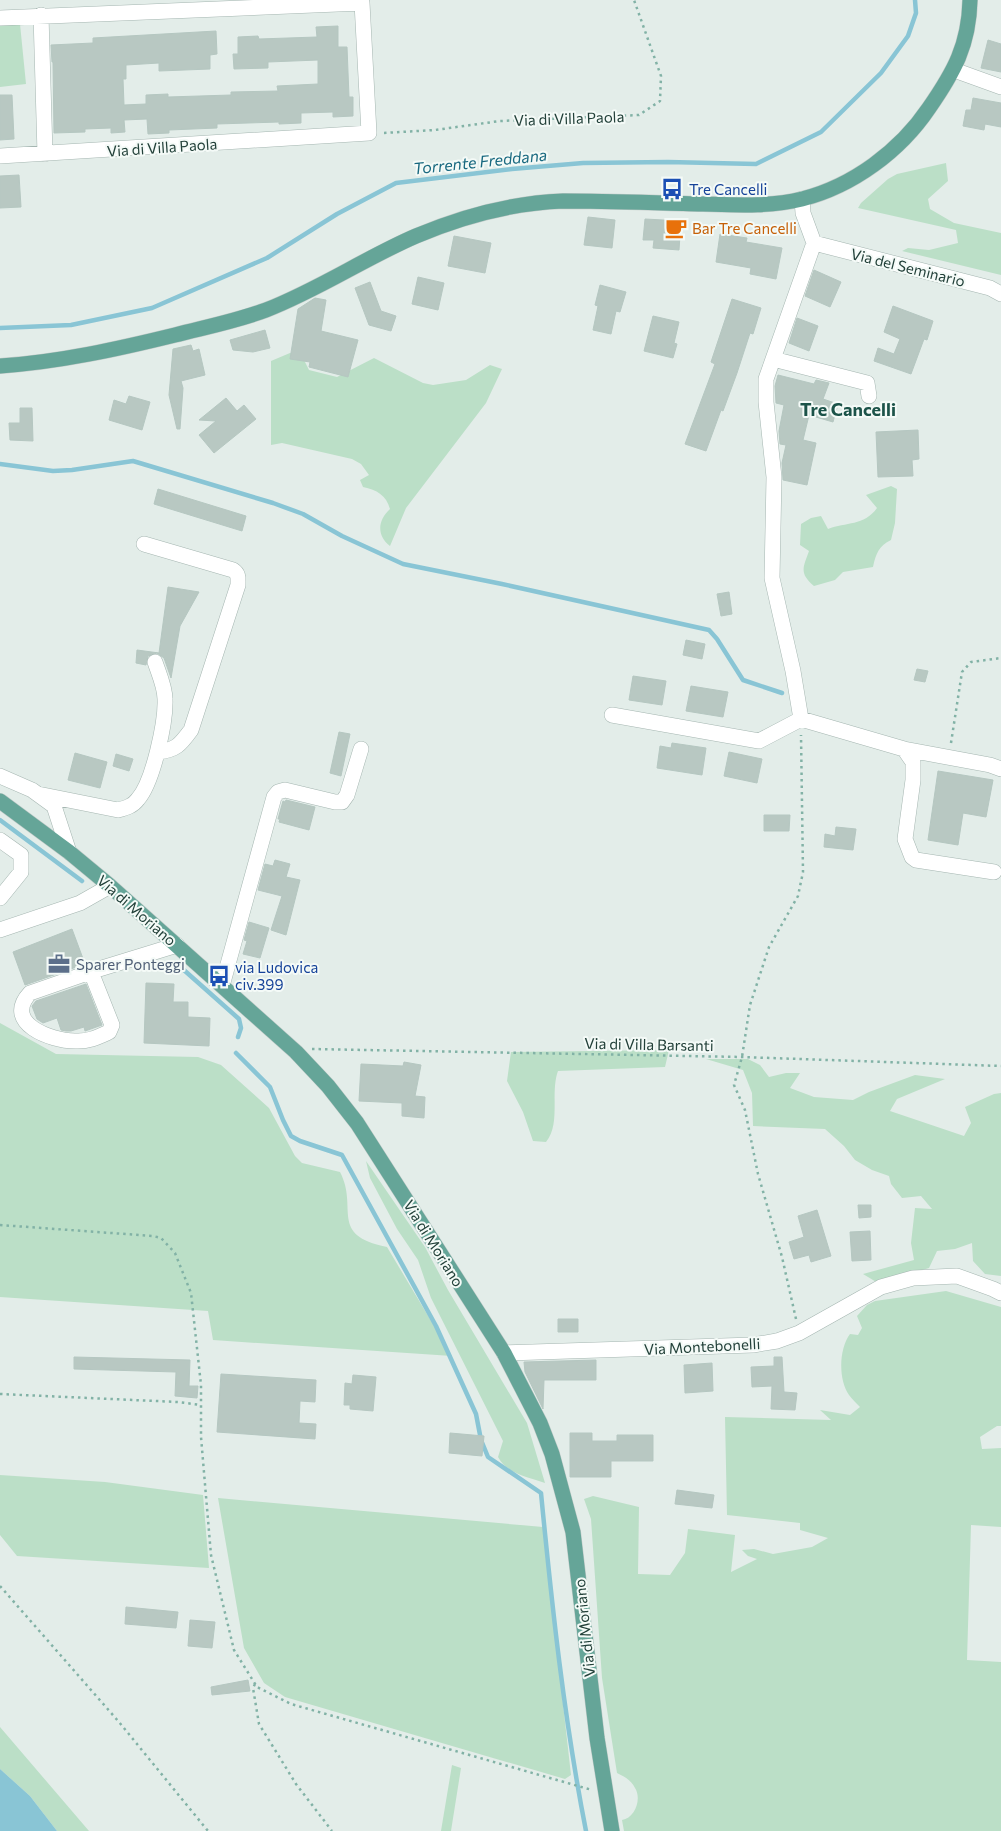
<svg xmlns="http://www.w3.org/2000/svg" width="1001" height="1831" font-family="Commissioner,sans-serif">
<rect width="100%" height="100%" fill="#e3ede9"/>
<path fill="#bbdfc7" d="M20,24L26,84L0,87V25Z
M946,163L948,181L928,199L930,209L954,223L1001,233V275L902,251L908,248L929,250L958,243L956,230L858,208L861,203L888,179L897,174Z
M290,353L301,354L309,370L337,377L374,358L423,383L433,385L466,380L490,365L502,369L486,403L406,508L390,546C376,535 378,520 390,509C386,495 377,490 363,487L360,480L369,475L361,464L352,459L282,443L271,445V361Z
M891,486L897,489L895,523L891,540C879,546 876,553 873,567L843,572L835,580L814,586C799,573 803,568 809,551L800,545L801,524L811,518L821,516L828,529C846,522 864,526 877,508L866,495Z
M0,1023L56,1054L198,1057L221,1065L269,1108L295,1156L302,1163L340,1172C359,1208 328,1235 387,1247L452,1356L213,1340L208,1311L0,1297Z
M669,1050L665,1067L558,1071C550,1093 561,1124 546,1142L533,1141L523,1112L507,1081L511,1052Z
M706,1059H748L760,1065L769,1077L786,1073H800L790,1088L814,1097L853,1100L869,1092L915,1075L945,1079L897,1099L890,1111L964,1136L971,1123L965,1107L994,1094L1001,1093V1276L985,1274L973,1261L972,1243L955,1249L937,1251L929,1268L878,1283L863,1274L914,1260L911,1243L915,1208L932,1209L921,1196L902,1198L891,1184L889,1176L872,1170L855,1160L844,1146L825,1129L753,1126L752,1093L743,1070Z
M366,1161L425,1247L448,1290L527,1423L545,1483C529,1477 507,1474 498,1457L503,1441L431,1298L418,1260L397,1229L370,1178Z
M946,1291L1001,1307V1426H997L980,1437L982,1449L1001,1448V1527L971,1525L967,1660L1001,1662V1831H624L622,1820C635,1818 642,1799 635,1788C631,1780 625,1777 617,1773L602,1678L591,1519L584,1499L593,1496L639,1507L638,1574L670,1575L685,1553L688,1529L735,1535L731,1572L757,1559L748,1556L742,1550L754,1549L773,1554L812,1547L828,1538L800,1530V1523L727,1515L725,1417L831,1420L820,1410L850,1415L860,1407C856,1403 852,1399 849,1395C838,1379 839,1349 850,1334L858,1335L862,1328L857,1316L867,1305L875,1301Z
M0,1475L105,1482L203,1495L209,1568L17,1556L0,1535Z
M218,1498L543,1527L571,1775L565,1779L285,1697L264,1683L244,1648Z
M0,1727L89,1831H57L30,1796L0,1769Z
M452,1765L461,1768L451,1831H441Z"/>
<path fill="#89c5d5" d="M0,1769L30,1796L57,1831H0Z"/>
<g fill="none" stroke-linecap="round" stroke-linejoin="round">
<path stroke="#89c5d5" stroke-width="4.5" d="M0,328L71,325L152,308L267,258L337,214L396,183L512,169L583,163L668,162L756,164L821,132L881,73L908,36L916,13L915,0
M0,464L53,471L72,470L133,461L273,503L303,514L342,536L403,564L502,584L709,630L717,639L743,680L782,693
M0,820L82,881
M176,963L239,1019L241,1028L238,1037
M236,1053L270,1087L283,1120L291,1136L300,1141L342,1155L436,1326L476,1414L481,1440L488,1457L541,1493C552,1606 564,1719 586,1831"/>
</g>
<path fill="#b8c8c2" stroke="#b5c7c1" d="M338,26V47H347L349,97H353V116L333,117V112L301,113V123L279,124V122L217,124V128L169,130V133L148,134L147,119L124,120L125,132L111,133V128L85,129V132L54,133L53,62H52L51,45L93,43V38L216,31L217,54L210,55V69L159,71V63L126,65V79H123L124,105L146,104V95L168,94V97L231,95V92L278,91L277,86L318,84V60L268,62V68L234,69L233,54H238V37L258,36L259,39L317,37L316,27Z
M988,40L1001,44V72L981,68Z
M0,95H12L14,139L0,140Z
M973,98L1001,103V127L985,124L984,130L963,126L966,110H971Z
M19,175L21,207L0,208V176Z
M588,217L615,220L612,248L584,245Z
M645,219L681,221L679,250L653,248L654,240H643Z
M720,234L747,238L746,242L782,248L776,279L750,274L751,268L716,262Z
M454,236L491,243L485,273L448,266Z
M814,270L841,282L830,307L805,296Z
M418,277L444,283L438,310L412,304Z
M370,282L381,311L396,316L391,331L369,325L355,288Z
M600,285L626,292L620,312L616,311L611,334L593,330L598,306L595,305Z
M315,298L326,300L321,331L358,340L348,377L309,367L310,362L290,359L298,309Z
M732,299L761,308L753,334L750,333L737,373L723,411L721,410L706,451L685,444L715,364L711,362Z
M893,306L933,321L927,340L924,339L911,374L874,361L878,348L894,354L900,339L884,332Z
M653,316L679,322L674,343L677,344L673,358L644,351Z
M797,318L818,326L809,351L789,343Z
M265,330L270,348L253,352L233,350L230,340Z
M191,345L193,351L199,349L205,375L181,381L183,388L180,429H177L169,395L173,349Z
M778,375L814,384L816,380L829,383L823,399L838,404L833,422L809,415L803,440L816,443L807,485L783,480L782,463L786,445L780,444L779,431L784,405L776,403L775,386Z
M129,396L150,402L142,430L109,420L114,400L126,404Z
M226,398L237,411L244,405L256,419L214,453L199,435L216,421L199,420Z
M20,408H32L33,441L10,440L9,423H20Z
M918,430L919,459L912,460L913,476L878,477L876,432Z
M158,489L246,516L242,531L154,504Z
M168,587L199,592L180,626L171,678L164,658L157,653L148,656L146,665L136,663L137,650L159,653Z
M729,592L732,614L721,616L717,594Z
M686,640L705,644L702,659L683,655Z
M917,669L928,671L925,682L914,680Z
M633,676L666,681L662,705L629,700Z
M691,686L728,692L723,717L686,711Z
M339,732L350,734L341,776L330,773Z
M672,743L706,748L702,775L657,768L660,746L671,748Z
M729,752L762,759L757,783L724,776Z
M75,753L107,762L100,788L68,780Z
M116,754L133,759L129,771L113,766Z
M938,771L993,780L986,817L963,813L958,845L928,840Z
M286,800L315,807L309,830L279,822L280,819H278L283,801L285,802Z
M764,815H790L789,831H764Z
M836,827L856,829L853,850L824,847L825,834L835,836Z
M275,860L290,864L286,877L300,880L286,935L271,930L282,896L258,890L265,864L273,866Z
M249,922L269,928L260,958L243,954L247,941L244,940Z
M72,929L85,964L25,985L13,952Z
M146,983L174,984L173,1002H188V1017L210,1018L209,1046L144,1043Z
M86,984L102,1025L85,1031L84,1027L71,1031H66L61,1030L57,1018L43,1023L37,1019L32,1006L36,1001Z
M404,1062L421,1065L415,1096L425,1097L424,1118L402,1116V1103L359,1101L361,1064L403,1066Z
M858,1205H871V1217L859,1218Z
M817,1210L831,1256L811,1262L809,1255L794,1259L789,1242L804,1237L798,1216Z
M870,1231L871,1260L852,1261L850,1232Z
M558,1319H578V1332H558Z
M74,1357L190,1360L189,1386H198L197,1398L175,1396L176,1372L74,1369Z
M774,1357H782L784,1392L797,1393L795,1410L771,1409L772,1386L752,1387L751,1367L774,1366Z
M596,1360V1380H544L543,1409L525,1372L524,1362Z
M712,1363L713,1391L685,1393L684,1365Z
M221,1374L316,1380L315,1402L300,1401L299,1423L316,1424L315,1439L217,1432Z
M353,1375L376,1377L373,1411L350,1409V1405H344L345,1383L352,1384Z
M450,1433L484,1436L482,1456L449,1453Z
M570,1433H592V1441H617V1435H653V1461H611V1477H570Z
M677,1490L714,1495L712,1508L675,1504Z
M126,1607L178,1612L176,1628L125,1624Z
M190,1620L215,1622L212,1648L188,1646Z
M248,1680L250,1691L212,1695L211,1687Z"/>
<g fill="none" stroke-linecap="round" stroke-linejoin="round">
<g stroke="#a5b6b1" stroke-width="16">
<path id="minor" d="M41,15L45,154
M0,18L362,3L369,133L0,156
M954,70L1001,87
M814,243L990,288L1001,294
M773,359L867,383L869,396
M144,544L233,570C239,574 238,578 238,585L191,730C180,745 176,750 158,752
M612,715L759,741L801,719L793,671L772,578L774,477L766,402V379L814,243L803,213L802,199
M801,719L904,749L990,765L1001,769
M904,749L913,762V780L905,839L912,857L916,860L994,872
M0,776L32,790L54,806L69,852
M38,794L118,810C126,808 133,806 138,799C153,782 166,722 165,699C165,687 159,674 155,662
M0,840L21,855V872L0,898
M0,930L80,903L110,886
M91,972L112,1025L109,1032C98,1037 88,1042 75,1041C51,1041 2,1023 30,993L99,969L177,945
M222,986L274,797L278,792L285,790L335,802H342L347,795L361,749
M504,1353L753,1345L777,1341L799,1333L881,1287L913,1278L957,1276L993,1289L1001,1293"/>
</g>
<g stroke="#c1cac8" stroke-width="16">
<path id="major" d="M0,366C59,362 118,349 175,335C206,327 237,321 266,310C318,290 365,258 416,236C463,216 511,203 563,201C610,201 656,203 703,204C737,205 769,207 802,199C853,186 900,151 929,108C954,72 969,45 970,0
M0,801L69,852L110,886L296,1052L328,1086L357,1123L504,1353L540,1423L552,1454L573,1532L597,1738L612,1831"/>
</g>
<path stroke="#82b2a6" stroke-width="2.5" stroke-dasharray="2.5 4" stroke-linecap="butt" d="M384,133L435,130L500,121L639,115L660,101L661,76L634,0
M951,743L962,672L971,662L1001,658
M312,1049L742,1057L1001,1066
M0,1225L153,1236L161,1238L175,1253L191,1293L201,1385V1437L211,1555L234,1650L257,1687L291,1704L592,1790
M796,1319L782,1257L758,1174L745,1110L734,1085L742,1057L750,1005L769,947L798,896L803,872L801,735
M0,1394L178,1402L201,1405
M0,1586L119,1722L208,1831
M255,1684L253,1688L259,1724L296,1784L332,1831"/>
<use href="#minor" stroke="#fff" stroke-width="15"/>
<use href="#major" stroke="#65a598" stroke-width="15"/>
</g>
<defs>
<g id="bus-bare" transform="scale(1.725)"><path d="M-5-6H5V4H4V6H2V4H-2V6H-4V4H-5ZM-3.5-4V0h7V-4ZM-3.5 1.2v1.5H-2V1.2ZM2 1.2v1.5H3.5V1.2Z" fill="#1a4fb4" stroke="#f4faf7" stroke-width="2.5" paint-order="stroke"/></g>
<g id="cafe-bare" transform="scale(1.725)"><path d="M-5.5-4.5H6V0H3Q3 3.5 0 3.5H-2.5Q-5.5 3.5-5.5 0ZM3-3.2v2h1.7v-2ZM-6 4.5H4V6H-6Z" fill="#e8710a" stroke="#f4faf7" stroke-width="2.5" paint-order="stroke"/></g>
<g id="office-bare" transform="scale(1.725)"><path d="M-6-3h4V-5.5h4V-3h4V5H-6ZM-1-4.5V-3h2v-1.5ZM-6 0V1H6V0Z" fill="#5c6f8a" stroke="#f4faf7" stroke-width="2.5" paint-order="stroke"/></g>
</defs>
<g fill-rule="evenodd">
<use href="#bus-bare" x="672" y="189"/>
<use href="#cafe-bare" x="676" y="228"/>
<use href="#office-bare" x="59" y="964"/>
<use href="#bus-bare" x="219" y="976"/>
</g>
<g text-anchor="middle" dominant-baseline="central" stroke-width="4" stroke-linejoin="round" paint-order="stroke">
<g font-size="15" fill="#224039" stroke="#f4faf7">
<text transform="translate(569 118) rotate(-2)">Via di Villa Paola</text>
<text transform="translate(162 147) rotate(-4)">Via di Villa Paola</text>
<text transform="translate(908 267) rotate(14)">Via del Seminario</text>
<text transform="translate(137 910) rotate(41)">Via di Moriano</text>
<text transform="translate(649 1044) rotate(1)">Via di Villa Barsanti</text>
<text transform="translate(434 1243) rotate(58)">Via di Moriano</text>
<text transform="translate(702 1346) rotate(-3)">Via Montebonelli</text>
<text transform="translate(584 1628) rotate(-96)">Via di Moriano</text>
</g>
<g font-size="15" fill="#164399" stroke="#f4faf7" text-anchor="start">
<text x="689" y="189">Tre Cancelli</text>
<text x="235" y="967">via Ludovica<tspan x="235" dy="17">civ.399</tspan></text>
</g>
<g font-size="15" fill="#c56008" stroke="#f4faf7" text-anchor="start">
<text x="692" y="228">Bar Tre Cancelli</text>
</g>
<g font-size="15" fill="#4e5e75" stroke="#f4faf7" text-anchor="start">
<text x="76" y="964">Sparer Ponteggi</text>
</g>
<g font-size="16" font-style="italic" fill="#18687f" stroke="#f4faf7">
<text transform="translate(480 161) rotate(-6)">Torrente Freddana</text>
</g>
<g font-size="18" font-weight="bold" fill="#1c5349" stroke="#f4faf7">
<text x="848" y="409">Tre Cancelli</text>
</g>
</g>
</svg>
